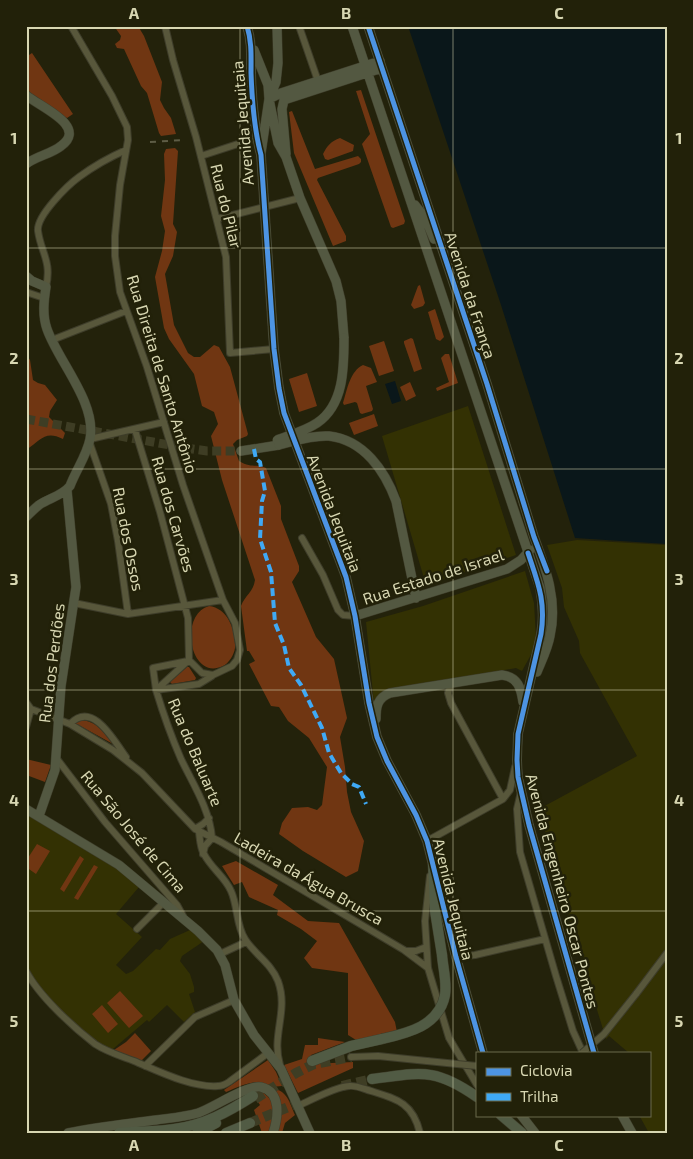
<svg xmlns="http://www.w3.org/2000/svg" width="693" height="1159" font-family="'Exo 2',sans-serif">
<rect width="100%" height="100%" fill="#23220b"/>
<path fill="#333103" d="M468,406L516,555L426,585L382,436Z
M577,540L667,545V1133H649L639,1115H649V1053H629L609,1036L606,1039L570,922L539,809L637,756L580,653L579,641L564,607L562,588L547,545Z
M525,571L534,603L536,638L533,651L522,671L516,668L385,691L374,704L366,622L423,606Z
M26,812L123,870L139,887L116,914L142,937L116,965L126,974L133,971L156,949L160,950L170,939L190,930L192,931L204,941L182,956L180,961L190,974L194,987V992L189,994L195,1012L184,1022L167,1005L149,1022L147,1020L113,1049L103,1047L75,1025L35,982L26,965Z"/>
<path fill="#703612" d="M114,26H138L144,36L162,82L160,100L164,108L171,118L176,134L161,136L159,133L147,93L141,86L124,49L117,48L115,44L120,40L121,36Z
M32,53L73,114L67,118L38,101L26,91V57Z
M361,90L405,221L404,224L393,228L391,227L362,144L370,134L356,91Z
M292,111L315,169L358,156L361,159V162L359,164L318,178L317,180L346,236V241L333,246L294,153L289,112Z
M340,138L354,145L353,151L328,160L325,159L323,154C327,146 331,141 340,138Z
M175,148L178,151L173,224L177,232L173,256L165,274L174,325L188,353L194,357H200L214,345L219,347L230,367L248,434L247,436L237,440L233,444L239,461C252,469 257,463 266,468L281,506V519L299,566V571L292,582L316,637L334,659L347,718L340,737L345,767L347,792L351,812L364,841L358,871L346,877L303,851L279,834L282,823L292,808L308,807L317,810L322,805L327,767L309,738L288,721L279,707L271,706L249,664L255,661L249,651H247L241,606C245,595 253,593 255,580L222,480L211,436L218,424L214,412L202,406L194,374L169,339L164,328L155,277L162,251L165,231L161,216L165,180L164,154L166,149Z
M420,285L425,303L423,306L414,309L411,305L418,286Z
M435,309L444,337L440,341L436,339L428,312Z
M411,338L413,339L422,369L414,372L404,343V341Z
M384,341L394,371L379,376L369,346Z
M445,354H449L458,383L437,391L436,388L449,382L441,358Z
M28,357L30,360L33,380L38,383L45,385L57,400L50,411L49,417L65,433L63,439C45,430 41,440 26,450V358Z
M363,365L371,368L377,382L366,386L373,409L372,411L362,414L360,413L357,403L355,402L344,405L343,403C347,390 350,371 363,365Z
M307,373L317,406L299,412L289,379Z
M410,382L416,396L406,401L400,387Z
M374,414L378,426L354,435L349,423Z
M209,606C228,608 236,631 235,648C234,655 229,663 223,666C190,682 178,615 209,606Z
M187,667H189L196,678L195,680L172,684L170,682Z
M80,720C97,721 103,732 113,744L75,723Z
M26,759L51,765L45,782L29,776L26,780Z
M37,844L50,851L36,874L26,867V861Z
M80,856L84,859L64,892L60,889Z
M236,861L278,885L273,895L308,921L339,923L395,1022L397,1032L356,1040L348,1035V973L312,968L304,958L317,941L301,929L277,915L278,910L249,897L242,882L234,885L222,866Z
M94,865L98,867L78,900L74,898Z
M120,991L143,1016L129,1028L107,1003Z
M102,1005L118,1024L108,1033L92,1014Z
M135,1033L151,1051L141,1061L114,1050L126,1042Z
M318,1038L345,1042L311,1055V1064L353,1062V1068L298,1093L284,1065L302,1059L305,1045H318Z
M268,1060L276,1072L282,1086L271,1087C256,1077 241,1086 226,1092L224,1090Z
M257,1089C279,1101 277,1112 268,1133H262L254,1110L260,1105L250,1091Z
M275,1089C288,1092 290,1104 295,1115L285,1123L282,1133H275C282,1111 284,1111 273,1090Z"/>
<path fill="#0a171a" d="M408,26H667V544L575,538L501,305Z
M395,381L401,401L392,404L385,384Z"/>
<g fill="none" stroke-linecap="round" stroke-linejoin="round">
<path stroke="#3e3d24" stroke-width="9" stroke-dasharray="9 4.5" stroke-linecap="butt" d="M26,419L186,448L207,451H241"/>
<path stroke="#3e3d24" stroke-width="10" stroke-dasharray="10 5" stroke-linecap="butt" d="M342,1086L372,1079
M255,1099L296,1073L314,1064L351,1057
M250,1123L305,1100"/>
<g stroke="#3e3d2a" stroke-width="8">
<path id="minor" d="M71,26L112,96L127,127L128,140L120,185L115,236V256L120,292L147,367L183,485L223,600L235,623L240,650L237,660L232,666L213,675L202,673L189,660L188,618L160,512L135,430
M165,26L173,60L196,137L226,257L230,353L274,349
M299,26L318,81
M201,156L256,138
M217,219L300,198
M46,287C52,261 41,253 38,231C36,216 68,185 79,177C94,166 110,157 126,150
M26,292L44,298
M52,340L126,311
M90,439L164,422
M89,441L111,504L118,541L128,614
M302,538L323,575L338,610L343,615L355,616
M74,603L128,614L223,600
M189,660L156,690C163,713 171,736 181,759C193,784 210,810 212,838
M188,661L153,668L156,690L199,684L212,676
M451,683L448,693L451,703L503,799
M26,702L31,709L26,727
M26,707L70,724L113,750L142,773L195,829L221,842L372,931L404,950L428,968
M70,724C93,700 114,741 126,757
M57,759L105,822L177,905L183,916
M521,792L517,809L520,852L556,976L573,1031L583,1053
M195,829L203,824L209,818
M199,832C200,839 200,848 204,854C211,868 225,877 231,891C238,906 236,926 245,939C255,955 271,963 278,981C289,1011 271,1035 280,1065
M427,841L503,799L510,790L515,767
M203,854L205,846L212,838
M430,876L425,921L428,968L449,1038L477,1085
M137,929L164,902
M407,951H416L426,947
M220,954L246,942
M456,957L475,955L545,939
M26,971C39,996 73,1027 95,1044C107,1052 121,1056 134,1061C158,1071 192,1088 218,1086C222,1086 226,1084 229,1082L268,1053
M636,994L667,953
M351,1057L378,1056L427,1061
M145,1066L195,1017L234,1000
M298,1106C311,1100 335,1087 349,1086C356,1085 364,1089 371,1091C397,1099 413,1103 420,1133"/>
</g>
<g stroke="#3e3d2a" stroke-width="10">
<path id="major" d="M247,26C252,42 251,57 251,73C252,100 254,129 261,155L274,349L279,388L284,413L346,577L355,616L369,703L377,737L387,761L416,815L427,841L456,957L483,1053
M352,26L540,588C543,604 544,618 541,634L518,734L517,760L518,777L529,825L594,1053
M368,26L487,384L534,537C546,569 558,601 550,636C548,648 542,660 537,672
M254,50L268,85L269,99L278,143L286,157L300,198L336,281L341,301L344,338
M26,95C38,106 89,126 61,146C51,154 37,156 26,164
M269,99L281,93L380,61
M261,153L269,99L276,82L278,63L277,26
M286,154L282,109L284,100L382,68
M415,205L425,218L434,239
M26,276L32,281L46,287C44,300 42,315 47,329C58,361 97,403 90,439C87,455 76,470 70,486C62,496 49,498 39,505C34,509 30,513 26,517
M241,451L279,445
M396,501L416,598
M355,616L507,569L521,560L530,550
M376,719C376,707 377,698 390,693L502,675C518,677 521,688 523,702
M26,809L119,865L198,931L217,950L225,965L234,1000L254,1035L281,1069L310,1133
M39,816L55,770L61,686L76,587L67,490
M521,1115L535,1133
M622,1115L632,1133
M68,1133C97,1127 127,1124 156,1120C170,1118 184,1117 198,1113C213,1108 248,1084 261,1087C282,1092 278,1118 273,1133"/>
</g>
<g stroke="#3e3d2a" stroke-width="11">
<path id="highway" d="M433,862L435,911L442,955
M312,1061L351,1046L382,1039
M372,1079C421,1073 434,1067 477,1097
M501,1115L522,1133
M119,1133C137,1131 156,1132 174,1129C204,1125 228,1112 253,1096
M197,1133L216,1123
M226,1133L250,1123"/>
</g>
<use href="#minor" stroke="#58573b" stroke-width="6"/>
<use href="#major" stroke="#535841" stroke-width="9"/>
<use href="#highway" stroke="#515b44" stroke-width="10"/>
<path stroke="#5e5d46" stroke-width="2" stroke-dasharray="6 6" stroke-linecap="butt" d="M150,142L184,140"/>
<g stroke="#3e3d2a" stroke-width="8" stroke-linecap="butt">
<path id="minor-bridge" d="M582,1053L604,1034L636,994
M427,1061L477,1066"/>
</g>
<g stroke="#3e3d2a" stroke-width="10" stroke-linecap="butt">
<path id="major-bridge" d="M277,440C290,435 305,431 317,423C344,405 344,368 344,338
M279,445C295,441 312,435 329,436C364,440 385,471 396,501"/>
</g>
<g stroke="#3e3d2a" stroke-width="11" stroke-linecap="butt">
<path id="highway-bridge" d="M382,1039C408,1033 439,1026 445,995C447,982 443,968 442,955"/>
</g>
<use href="#minor-bridge" stroke="#58573b" stroke-width="6"/>
<use href="#major-bridge" stroke="#535841" stroke-width="9"/>
<use href="#highway-bridge" stroke="#515b44" stroke-width="10"/>
<path stroke="#3fa9f5" stroke-width="4" stroke-dasharray="8 4" stroke-linecap="butt" d="M254,449L256,459L260,462L265,491L262,501L260,539L271,572L275,623L284,645L289,668L301,685L322,728L329,753L341,773L352,784L359,787L366,804"/>
<g stroke="#222109" stroke-width="8">
<path id="cycleway" d="M247,26C252,42 251,57 251,73C252,100 254,129 261,155L274,349L279,388L284,413L346,577L355,616L369,703L377,737L387,761L416,815L427,841L456,957L483,1053
M368,26L487,384L534,537L547,571
M528,553C538,583 546,601 541,634L518,734L517,760L518,777L529,825L594,1053"/>
</g>
<use href="#cycleway" stroke="#4d94e3" stroke-width="5"/>
</g>
<path fill="none" stroke="#d8d7b2" stroke-width="1" stroke-opacity="0.55" d="M240,26V1133M453,26V1133M26,248H667M26,469H667M26,690H667M26,911H667"/>
<g text-anchor="middle" dominant-baseline="central" stroke-width="5" stroke-linejoin="round" paint-order="stroke">
<g font-size="16" fill="#d8d7b2" stroke="#222109">
<text transform="translate(242 123) rotate(-95)">Avenida Jequitaia</text>
<text transform="translate(227 206) rotate(76)">Rua do Pilar</text>
<text transform="translate(471 295) rotate(72)">Avenida da França</text>
<text transform="translate(163 374) rotate(73)">Rua Direita de Santo Antônio</text>
<text transform="translate(335 513) rotate(69)">Avenida Jequitaia</text>
<text transform="translate(174 514) rotate(74)">Rua dos Carvões</text>
<text transform="translate(129 539) rotate(79)">Rua dos Ossos</text>
<text transform="translate(433 576) rotate(-18)">Rua Estado de Israel</text>
<text transform="translate(51 663) rotate(-83)">Rua dos Perdões</text>
<text transform="translate(196 752) rotate(67)">Rua do Baluarte</text>
<text transform="translate(134 831) rotate(50)">Rua São José de Cima</text>
<text transform="translate(309 878) rotate(30)">Ladeira da Água Brusca</text>
<text transform="translate(563 891) rotate(75)">Avenida Engenheiro Oscar Pontes</text>
<text transform="translate(454 899) rotate(76)">Avenida Jequitaia</text>
</g>
</g>
<rect width="693" height="1159" fill="none" stroke="#222109" stroke-width="55"/>
<rect x="476" y="1052" width="175" height="65" fill="#222109" stroke="#6b6a4d"/>
<rect x="486" y="1068" width="25" height="8" fill="#4d94e3" stroke="#6b6a4d"/>
<text x="520" y="1076" font-size="15" fill="#d8d7b2">Ciclovia</text>
<rect x="486" y="1093" width="25" height="8" fill="#3fa9f5" stroke="#6b6a4d"/>
<text x="520" y="1102" font-size="15" fill="#d8d7b2">Trilha</text>
<rect x="28" y="28" width="638" height="1104" fill="none" stroke="#d8d7b2" stroke-width="2"/>
<g font-size="16" text-anchor="middle" font-weight="bold" fill="#d8d7b2">
<text x="134" y="19">A</text>
<text x="346" y="19">B</text>
<text x="559" y="19">C</text>
<text x="14" y="144">1</text>
<text x="679" y="144">1</text>
<text x="14" y="364">2</text>
<text x="679" y="364">2</text>
<text x="14" y="585">3</text>
<text x="679" y="585">3</text>
<text x="14" y="806">4</text>
<text x="679" y="806">4</text>
<text x="14" y="1027">5</text>
<text x="679" y="1027">5</text>
<text x="134" y="1151">A</text>
<text x="346" y="1151">B</text>
<text x="559" y="1151">C</text>
</g>
</svg>
